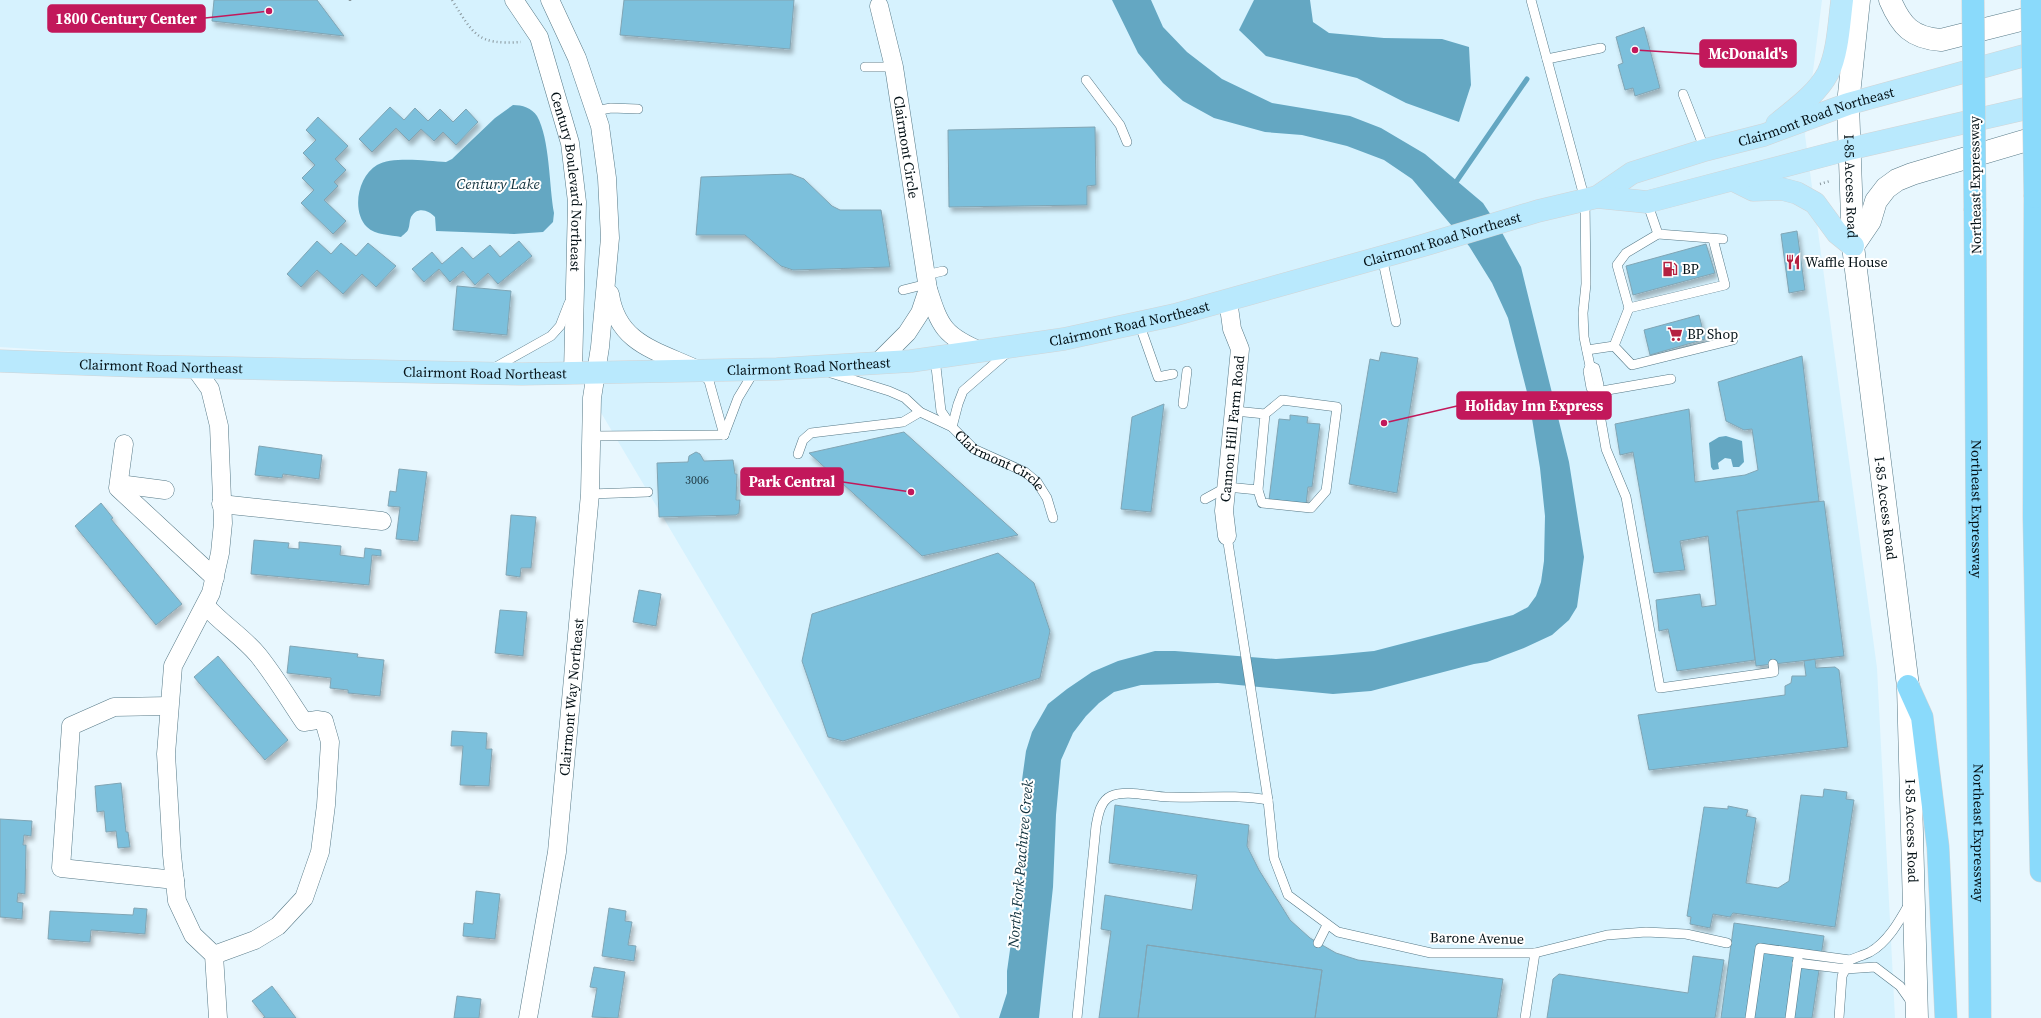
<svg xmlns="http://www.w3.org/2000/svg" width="2041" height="1018" font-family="'Source Serif 4',serif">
<defs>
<filter id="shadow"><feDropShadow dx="2.5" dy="4.5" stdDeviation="2" flood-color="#0004"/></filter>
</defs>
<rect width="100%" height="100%" fill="#e8f7fe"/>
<path fill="#d6f2fe" d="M0,0H1822L1805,135L1877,668L1895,1018H960L584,384L0,347Z"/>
<path fill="#64a7c2" d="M1112,0H1151L1163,27L1187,52L1222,79L1272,103L1350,116L1381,128L1425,154L1483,203L1500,229L1521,267L1569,462L1584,557L1577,607L1569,620L1552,635L1524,648L1487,662L1474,664L1371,691L1333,694L1218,683L1141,685L1114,692L1099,703L1086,716L1073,733L1061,760L1056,815L1053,887L1039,1018H999L1007,993V971L1022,865L1021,839L1025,791L1022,780L1026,751L1032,732L1048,704L1067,689L1092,672L1118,661L1155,651H1175L1276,659L1332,655L1374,651L1513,615L1528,607L1536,596L1541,582L1544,561L1545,516L1540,468L1529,400L1508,318L1492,283L1469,246L1412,179L1384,160L1347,146L1302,135L1265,132L1214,118L1183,101L1163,83L1138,53Z
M1254,0H1310L1313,22L1329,33L1384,38L1442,39L1469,47L1471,85L1459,122L1406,103L1357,78L1266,56L1239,30Z
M513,105C522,105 532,108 537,116C550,139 549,186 554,213L553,222L543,232L514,234L436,231L435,217C429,210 417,206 411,217C409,221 410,226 408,230C407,232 403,235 401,237C391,235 375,235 367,227C351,211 358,176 377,165C392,156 428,161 446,162L452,159L495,118Z
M1726,436L1742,441L1744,462L1739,467H1733L1731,459L1725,458L1718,463L1719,469L1713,470L1711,467L1709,443L1719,437Z"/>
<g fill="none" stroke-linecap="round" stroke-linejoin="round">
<path stroke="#64a7c2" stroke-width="5" d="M1454,185L1527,79"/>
</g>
<path fill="#7cc0dc" stroke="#81a5b4" filter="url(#shadow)" d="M214,0H317L344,36L212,21Z
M624,0H794L790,49L620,35Z
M1644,27L1660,88L1635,96L1633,88L1625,90L1618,65L1623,63L1616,37Z
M390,107L404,120L415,108L428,121L440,109L453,122L466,109L478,122L456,145L443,132L434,141L421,129L409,141L396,128L372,152L359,139Z
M318,117L348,146L335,159L346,170L334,182L338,186L324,200L346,221L333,234L301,203L314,190L302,178L315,165L303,153L316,140L306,130Z
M1095,127L1096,185L1087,186V205L949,207L948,130Z
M791,174L804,179L832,206L840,210H881L890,267L793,270L781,266L745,235H696L701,177Z
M1797,231L1805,290L1789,293L1781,234Z
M317,241L331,254L341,243L356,256L368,243L396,266L376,287L362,274L343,294L317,270L301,287L287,274Z
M519,241L532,256L498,284L488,273L475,285L463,271L450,282L439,269L424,282L412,269L432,252L442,264L462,247L473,259L490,245L500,257Z
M1706,244L1715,273L1633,295L1626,266Z
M457,286L511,291L507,335L453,330Z
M1699,315L1705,339L1650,355L1644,330Z
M1381,352L1418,358L1397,493L1349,484L1370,359L1379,361Z
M1802,356L1819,501L1737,511L1755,660L1677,671L1668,629L1659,631L1656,600L1700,594L1702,607L1716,605L1708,536L1680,541L1685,570L1654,573L1633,452L1620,455L1615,424L1689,409L1695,482L1745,475L1758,470L1752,429L1744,430L1726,421L1718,382Z
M1164,404L1151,512L1121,509L1132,417Z
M1290,415L1308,417L1307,423L1320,424L1312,487H1308L1306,505L1269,500L1279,419L1290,420Z
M904,432L1014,531L1018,535L922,556L809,453Z
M259,446L322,455L319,479L283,474L282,478L255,475Z
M696,452L700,454L704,461L733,460L735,474H737L736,500H740L739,513L736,515L659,517L657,463L688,462L689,456Z
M399,469L427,472L418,541L396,539L400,507L388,506L390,491L396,492Z
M1824,501L1844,656L1756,666L1737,511Z
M101,503L113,518L111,519L182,604L156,625L75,526Z
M511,515L536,517L531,568H521L520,577L506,575Z
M254,540L289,543L288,548L299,549V542L341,546L340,555L364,558L365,548L381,550V556L372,555L369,585L251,574Z
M998,553L1034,583L1050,631L1040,678L843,741L828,737L802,661L812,614Z
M639,590L661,594L656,626L633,622Z
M500,610L527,612L523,656L495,653Z
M290,646L358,654L357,657L384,660L380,696L348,693V690L330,688L331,678L287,673Z
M218,656L288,740L265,760L194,677Z
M1815,659L1816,668L1835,667L1839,670L1848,747L1649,770L1638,715L1785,695V686L1791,683L1792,676H1806L1804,661Z
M452,731L487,733L486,749H492L489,786L460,785L463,746H451Z
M121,783L126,832H128L130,847L118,848L116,831L106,832L104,811L97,812L95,786Z
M1824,789L1847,792L1846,799L1854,800L1835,927L1733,913L1730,917L1713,914L1710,928L1690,924L1691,917L1687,916L1704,807L1728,809V806L1748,810L1746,816L1756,818L1746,883L1778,888L1789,881L1801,795L1823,797Z
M1115,805L1249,825L1247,846L1259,870L1290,920L1310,938L1336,953L1358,960L1503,979L1497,1018H1315L1322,970L1147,945L1138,1018H1099L1111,931L1101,929L1105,895L1192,910L1197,875L1109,863Z
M0,819L32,821L31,836L24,835L23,845H26L25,894L18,893L17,902L23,903L22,919L0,917Z
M476,891L500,894L495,939L463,936L464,923L473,924Z
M134,908L147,909L145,934L91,930L90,942L48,939L50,911L133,915Z
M609,908L626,911L625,921L632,922L628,945L636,946L634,961L602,956Z
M1734,923L1824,936L1812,1018H1721Z
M1147,945L1322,970L1315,1018H1138Z
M1693,956L1724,960L1715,1018H1547L1553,979L1559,974L1688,993Z
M594,967L625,972L618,1018L592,1017L597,988L590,987Z
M272,986L296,1018H263L265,1017L252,1001Z
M457,996L481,999L479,1018H454Z"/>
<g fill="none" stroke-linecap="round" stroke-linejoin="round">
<g stroke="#567987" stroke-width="10">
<g id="lane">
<path d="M1531,0L1585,200L1586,284L1583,313L1584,337L1590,366L1588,371L1591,388L1596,392L1671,379"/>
<path d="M1547,59L1601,48"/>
<path d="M865,67H894"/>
<path d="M1086,80L1120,125L1127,142"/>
<path d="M1683,94L1705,150"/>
<path d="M595,111L611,108L638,109"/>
<path d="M1647,202L1658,234L1723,239"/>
<path d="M1382,257L1396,322"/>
<path d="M926,275L943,271"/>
<path d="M903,290L927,284"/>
<path d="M1629,308L1617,265L1626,253L1658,234"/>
<path d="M1139,323L1158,377L1173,374"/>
<path d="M1614,346L1629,308L1725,285L1713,239"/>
<path d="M1587,350L1614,346L1632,365L1733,340"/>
<path id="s1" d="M935,358L941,411L952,427L974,449L1025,472L1037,482L1047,498L1053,518"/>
<path d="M1590,366L1595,368L1599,385L1596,392L1606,449L1626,497L1660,688L1774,672L1773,664"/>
<path d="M494,368L551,336L560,326L569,303"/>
<path d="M701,372L709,381L724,435"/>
<path d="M831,373L889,391L905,398L920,412L952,427L958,404L963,391L1008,352"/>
<path d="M1183,404L1187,371"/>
<path d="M1235,411L1265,414L1282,400L1337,407L1326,491L1311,508L1262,503L1258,490L1265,414"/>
<path d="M724,435L738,398L755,370"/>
<path d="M591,436L724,435"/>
<path d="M798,454L803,440L811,433L903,422L920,412"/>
<path d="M590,494L648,492"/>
<path d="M1205,499L1227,487L1258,490"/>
<path d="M1227,536L1268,800L1274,858L1288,895L1338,932L1431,953H1535L1607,935L1646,932L1686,934L1727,943"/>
<path d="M1318,943L1327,925"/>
<path d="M1797,963L1846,969L1875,967L1900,986L1912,1003"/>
<path d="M1077,1018L1096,826C1098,816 1100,801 1111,796C1127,789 1151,797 1169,797C1202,798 1235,794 1268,800"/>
<path d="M1525,1018L1535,953"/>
<path d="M1750,1018L1760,948L1850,960"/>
<path d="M1790,1018L1798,958"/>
<path d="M1839,1018L1842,976L1850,960C1857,957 1864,955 1870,952C1888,942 1900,920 1909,904"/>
</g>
</g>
<g stroke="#567987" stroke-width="19">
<g id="street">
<path id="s2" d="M514,0L539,37L570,143L577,202L573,373"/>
<path id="s3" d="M879,6L894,67L928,289C940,327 944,336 983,352"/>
<path d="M610,294C617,344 658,351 698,370"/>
<path d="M876,364L907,333L920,313L928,289"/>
<path d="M195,368L210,389L219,426L223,523L220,553L211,593L173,666L166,754L172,855L177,901L193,935L214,955L218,1018"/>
<path d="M124,444L118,488L215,578"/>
<path d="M119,484L165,490"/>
<path d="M221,504L382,521"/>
<path id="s4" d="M1227,536L1224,511L1240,349L1232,329L1228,300"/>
<path d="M206,606C222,624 243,637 258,655C275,676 289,700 304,722L317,720L324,721L330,742L326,805L320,852L304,898L278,926L255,940L214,955"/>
<path d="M169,706L114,707L71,726L61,868L175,880"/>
<path id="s5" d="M528,1018L557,852L590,494L592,398L600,347L610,238L607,178L600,126L577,58L550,0"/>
</g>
</g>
<g stroke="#567987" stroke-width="23">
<g id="secondary">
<path id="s6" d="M1859,0L1848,104L1853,246L1908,686L1917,1018"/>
<path d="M1890,0C1901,26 1912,38 1941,40L2041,15"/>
<path d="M1853,246L1870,221L1876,201L1886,188L1897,180L1912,174L2041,136"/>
</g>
</g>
<g stroke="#d2d4d5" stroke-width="23">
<g id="primary">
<path d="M1777,124C1795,109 1817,94 1828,73C1838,52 1839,23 1842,0"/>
<path d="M1733,180L1753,190L1782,189L1797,193L1815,203L1837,233L1853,246"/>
<path id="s7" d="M1597,197L1632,173L1705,150L1764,135L1848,104L2041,51"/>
<path id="s8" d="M0,361L136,366L522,374L777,369L911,361L1064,339L1174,315L1421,246L1538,211L1597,197L1647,202L1849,149L2041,105"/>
</g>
</g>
<g stroke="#d2d4d5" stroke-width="23">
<g id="highway">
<path d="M2035,197L2034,517L2041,871"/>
<path id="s9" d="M1975,211L1980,1018"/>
<path d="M1908,686L1922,717L1938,847L1946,1018"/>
</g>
</g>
<path stroke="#89979d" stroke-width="2.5" stroke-dasharray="1 3" stroke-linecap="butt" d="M452,0C474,35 477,45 521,42
M350,1V0
M1820,184L1830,181"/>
<use href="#lane" stroke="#fff" stroke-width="9"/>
<use href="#street" stroke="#fff" stroke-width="18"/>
<use href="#secondary" stroke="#fff" stroke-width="22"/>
<use href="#primary" stroke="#b9e9fd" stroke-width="22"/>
<use href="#highway" stroke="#8adafb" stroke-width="22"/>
<g stroke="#d2d4d5" stroke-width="23" stroke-linecap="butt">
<path id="highway-bridge" d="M1973,0L1975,211
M2032,0L2035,197"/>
</g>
<use href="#highway-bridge" stroke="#8adafb" stroke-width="22"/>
</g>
<defs>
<g id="restaurant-bare" transform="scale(1.2)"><path d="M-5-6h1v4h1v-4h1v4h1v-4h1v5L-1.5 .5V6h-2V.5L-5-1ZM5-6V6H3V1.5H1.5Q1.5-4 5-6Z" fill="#b42140" stroke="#fff" stroke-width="2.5" paint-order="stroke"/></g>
<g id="fuel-bare" transform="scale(1.2)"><path d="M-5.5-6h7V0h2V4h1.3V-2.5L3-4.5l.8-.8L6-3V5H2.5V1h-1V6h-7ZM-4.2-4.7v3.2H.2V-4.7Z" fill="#b42140" stroke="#fff" stroke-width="2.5" paint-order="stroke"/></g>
<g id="supermarket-bare" transform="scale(1.2)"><path d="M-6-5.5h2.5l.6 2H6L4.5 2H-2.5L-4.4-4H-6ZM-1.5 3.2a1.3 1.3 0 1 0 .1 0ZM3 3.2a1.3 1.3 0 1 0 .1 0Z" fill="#b42140" stroke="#fff" stroke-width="2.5" paint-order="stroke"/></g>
</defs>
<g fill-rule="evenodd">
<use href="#restaurant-bare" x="1793" y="262"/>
<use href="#fuel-bare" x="1670" y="269"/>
<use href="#supermarket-bare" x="1675" y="334"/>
</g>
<g text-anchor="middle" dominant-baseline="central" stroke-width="4" stroke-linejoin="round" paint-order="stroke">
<g font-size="12" fill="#223d48">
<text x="697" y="480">3006</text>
</g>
<g font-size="14" fill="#041116" stroke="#fff">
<text stroke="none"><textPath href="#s7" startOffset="235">Clairmont Road Northeast</textPath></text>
<text stroke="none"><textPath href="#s3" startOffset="144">Clairmont Circle</textPath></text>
<text stroke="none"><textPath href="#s2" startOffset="193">Century Boulevard Northeast</textPath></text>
<text transform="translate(1975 185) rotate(-91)">Northeast Expressway</text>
<text stroke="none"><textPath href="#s6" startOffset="187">I-85 Access Road</textPath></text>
<text stroke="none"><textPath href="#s8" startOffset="1457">Clairmont Road Northeast</textPath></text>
<text stroke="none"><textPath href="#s8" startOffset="1133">Clairmont Road Northeast</textPath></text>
<text stroke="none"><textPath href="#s8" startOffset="161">Clairmont Road Northeast</textPath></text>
<text stroke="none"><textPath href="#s8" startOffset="809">Clairmont Road Northeast</textPath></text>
<text stroke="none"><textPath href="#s8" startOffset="485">Clairmont Road Northeast</textPath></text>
<text stroke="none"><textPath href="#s4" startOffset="108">Cannon Hill Farm Road</textPath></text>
<text stroke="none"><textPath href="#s1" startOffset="132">Clairmont Circle</textPath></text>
<text stroke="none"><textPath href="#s6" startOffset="511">I-85 Access Road</textPath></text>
<text stroke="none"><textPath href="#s9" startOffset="298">Northeast Expressway</textPath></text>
<text stroke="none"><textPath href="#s5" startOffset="324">Clairmont Way Northeast</textPath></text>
<text stroke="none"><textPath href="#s6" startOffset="835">I-85 Access Road</textPath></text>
<text stroke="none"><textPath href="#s9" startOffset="622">Northeast Expressway</textPath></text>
<text transform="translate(1477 938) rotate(1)">Barone Avenue</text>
</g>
<g font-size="14" fill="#041116" stroke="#fff" text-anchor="start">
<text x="1805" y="262">Waffle House</text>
<text x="1682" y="269">BP</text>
<text x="1687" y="334">BP Shop</text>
</g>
<g font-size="15" font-style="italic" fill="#0f303c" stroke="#fff">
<text x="498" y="183">Century Lake</text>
<text transform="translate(1020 864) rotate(-85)">North Fork Peachtree Creek</text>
</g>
</g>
<path fill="none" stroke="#c2185b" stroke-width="1.5" d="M269 11L205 18M1635 50L1700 54M1384 423L1457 406M911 492L843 482"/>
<g fill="#c2185b" stroke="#fff" stroke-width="1.5">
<circle cx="269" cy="11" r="4"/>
<circle cx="1635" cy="50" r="4"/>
<circle cx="1384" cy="423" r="4"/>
<circle cx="911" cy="492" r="4"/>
</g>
<g fill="#c2185b" stroke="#c2185b" stroke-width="1.5">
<rect x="48" y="5" width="157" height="27" rx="4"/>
<rect x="1700" y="40" width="96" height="27" rx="4"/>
<rect x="1457" y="392" width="154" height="27" rx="4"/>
<rect x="741" y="468" width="102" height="27" rx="4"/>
</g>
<g font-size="15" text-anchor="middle" font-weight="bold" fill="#fff">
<text x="126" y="24">1800 Century Center</text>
<text x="1748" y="59">McDonald's</text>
<text x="1534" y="411">Holiday Inn Express</text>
<text x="792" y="487">Park Central</text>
</g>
</svg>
